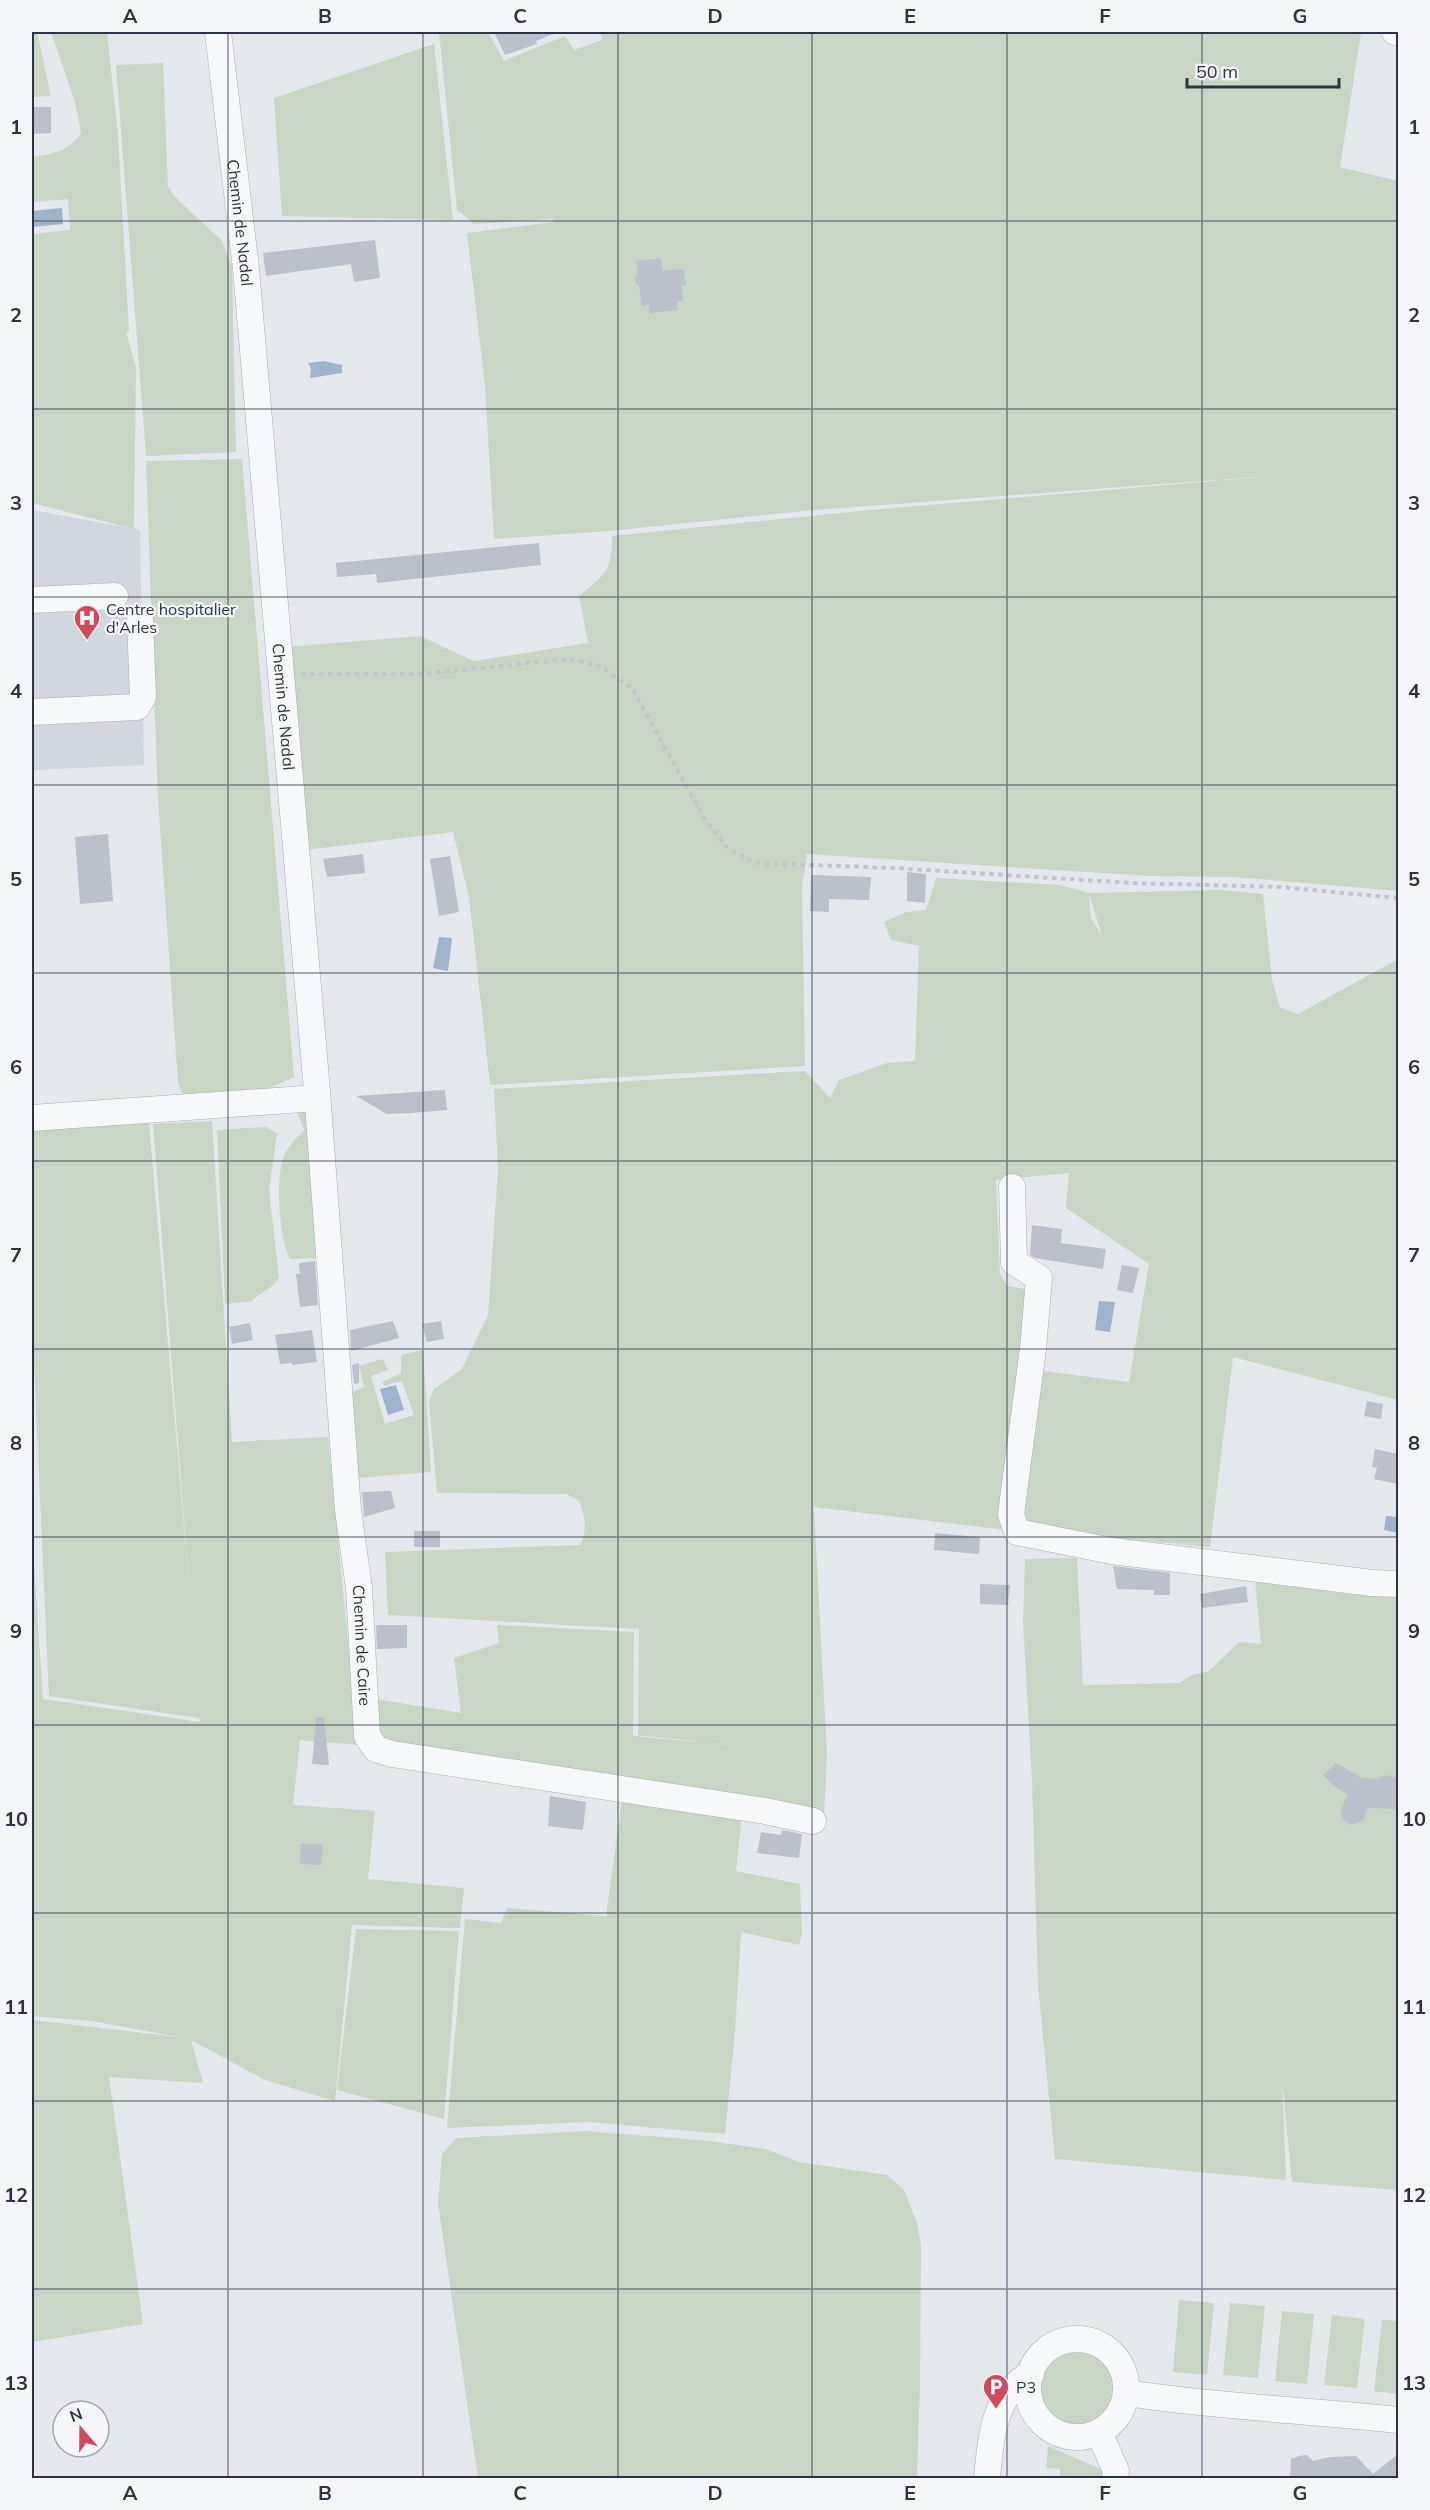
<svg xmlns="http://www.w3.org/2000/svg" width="1430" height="2510" font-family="Mulish,sans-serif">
<rect width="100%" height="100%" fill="#e4e7ec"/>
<path fill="#d2d6de" d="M32,510L140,530L144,765L32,770Z"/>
<path fill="#c9d6c5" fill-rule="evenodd" d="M32,32H37L51,96L32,97Z
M51,32H107L118,135L129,332H126L136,367L134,529L32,503V234L70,230L68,199L32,202V157C51,155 71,150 81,133L75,102Z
M439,32H488L504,61L565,36L574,50L602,40L601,32L1361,33L1340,167L1398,181V891L1236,877L1150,876L807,854L802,886L805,1066L490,1085L469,897L453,832L305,850L284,647L420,636L474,661L588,643L579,596C605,575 612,571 612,536L870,510L1309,473L814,510L609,531L494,539L485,386L467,233L554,222L552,219L474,224L457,210Z
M434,44L453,220L282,216L274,98Z
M163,63L168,186L174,196L222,241L232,267L236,452L146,456L116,65Z
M242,459L294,1077L265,1090L183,1096L178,1083L158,799L146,461Z
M936,878L1060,885L1089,893L1220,890L1263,894L1272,980L1280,1007L1298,1014L1398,959V1400L1233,1357L1210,1547L1068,1534L1022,1523L1035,1370L1129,1382L1149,1264L1066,1208L1069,1173L996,1180L1000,1274L1007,1286L1025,1289L1006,1530L814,1507L827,1754L824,1816L383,1745L372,1703L375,1699L461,1713L454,1658L499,1643L497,1625L634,1632L633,1736L728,1745L638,1735L639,1629L388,1615L385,1552L580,1545C588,1530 585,1516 579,1501L566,1494L437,1493L429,1401L434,1389L462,1369L488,1315L498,1170L494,1089L805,1071L830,1098L839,1080L887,1063L915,1061L919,946L891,940L884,922L906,912L926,910ZM1089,897H1090L1102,936L1091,918Z
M314,1105L324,1258L290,1259C279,1238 275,1179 284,1156C288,1146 297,1138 304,1130L298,1114L301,1107Z
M212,1121L232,1442L328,1437L358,1745L300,1740L293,1805L375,1811L368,1879L464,1888L460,1928L352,1925L335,2101L265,2080L191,2040L203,2083L109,2077L143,2324L32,2342V2020L178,2037L92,2021L32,2016V1535L43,1699L200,1722L199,1718L49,1696L32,1319V1131L149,1123L190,1597L153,1124Z
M266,1127L277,1133L269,1190L279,1277C274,1289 260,1292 252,1301L225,1304L217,1130Z
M423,1350L431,1472L357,1478L351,1393L364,1387L359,1366L383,1359L388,1370L371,1376L385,1424L414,1415L402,1381L384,1386L382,1382L401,1373V1355Z
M1077,1558L1083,1685L1179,1683L1190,1676L1209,1671L1239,1642L1261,1644L1255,1580L1345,1594L1398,1596V2190L1292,2182L1282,2080L1286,2180L1055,2159L1038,1985L1032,1780L1023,1623L1025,1559Z
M622,1799L742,1815L736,1871L800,1884L802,1934L799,1945L741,1932L735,2032L725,2134L589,2122L447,2128L465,1919L501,1923L507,1908L606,1916Z
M356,1929L459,1931L444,2119L337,2090Z
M586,2131L709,2141L766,2149L799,2162L887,2175L904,2190L917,2223L921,2245L920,2384L917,2478H478L438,2203L442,2154L456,2138Z
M1179,2300L1214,2303L1207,2375L1173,2372Z
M1230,2303L1265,2306L1258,2378L1223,2375Z
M1282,2311L1314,2314L1307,2384L1275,2381Z
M1332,2315L1365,2319L1357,2388L1324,2385Z
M1382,2320L1398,2321V2394L1374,2391Z
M1039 2387a38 38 0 1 1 76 0a38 38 0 1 1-76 0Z
M1048,2446L1105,2471V2478H1060V2469L1046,2468Z"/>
<path fill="#9fb4cc" d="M62,208L63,224L32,227V211Z
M323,361L342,365V373L310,378L311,368L308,363Z
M439,937L452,938L448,971L433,968Z
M1099,1301L1115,1302L1110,1332L1095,1330Z
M396,1385L404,1410L388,1415L380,1389Z
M1386,1516L1398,1517V1533L1384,1530Z"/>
<path fill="#bbc0ca" d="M494,32H558L536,41L537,44L505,55Z
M32,107H51V133L32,134Z
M375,240L380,278L354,282L351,264L266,276L263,253Z
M661,258L663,271L684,269L686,286L682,285L683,301H677L678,310L649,313V305L642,306L639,285H636L635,275H638L636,261Z
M539,543L541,565L377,583L376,574L337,577L336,563Z
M108,834L113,901L80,904L75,837Z
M363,854L365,873L327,877L323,859Z
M450,856L459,912L439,916L430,859Z
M907,872L926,874L925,903L907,901Z
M811,875L871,877L869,900L829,899V912L810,911Z
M445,1090L447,1110L411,1113L387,1114L356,1096Z
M1032,1225L1062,1229L1061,1243L1106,1249L1103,1269L1035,1258L1030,1255Z
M315,1261L318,1305L300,1307L296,1274H300L299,1263Z
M1122,1265L1139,1268L1133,1293L1117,1290Z
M393,1321L399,1338L351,1351L350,1330Z
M441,1321L444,1339L427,1342L422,1324Z
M250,1323L253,1340L232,1344L229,1327Z
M312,1330L317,1362L292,1365V1363L280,1364L275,1335Z
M359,1363V1383L354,1384L352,1365Z
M1367,1401L1383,1404L1381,1419L1364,1416Z
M1375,1449L1398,1454V1484L1374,1479L1377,1468L1372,1467Z
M391,1491L395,1508L364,1517L362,1492Z
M414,1531H440V1547H414Z
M935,1533L980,1537L979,1554L934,1550Z
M1113,1566L1170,1573V1595H1154V1590L1117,1589Z
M980,1584L1010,1585L1008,1605L980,1604Z
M1246,1586L1248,1602L1202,1608L1200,1594Z
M376,1625H407V1648L377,1649Z
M316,1717H324L329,1765L312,1764Z
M1336,1763L1362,1778L1377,1779L1386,1775L1398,1779V1809L1368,1808L1363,1820L1351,1825L1344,1820L1340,1811L1348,1795L1334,1786L1323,1775Z
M550,1796L586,1802L583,1830L548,1826Z
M782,1830L802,1834L799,1858L757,1853L761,1832L781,1835Z
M301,1843L323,1845L321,1865L300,1864Z
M1398,2454V2478H1290L1291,2459L1299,2456L1307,2455L1313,2461L1330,2457L1356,2456L1373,2474Z"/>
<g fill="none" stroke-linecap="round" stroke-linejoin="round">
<g stroke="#a9aeb7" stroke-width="27">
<g id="minor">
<path id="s1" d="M218,32L246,269L317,1091L348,1510L359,1588L367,1736L376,1749L392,1754L765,1811L813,1821"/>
<path d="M1395,32H1398"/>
<path d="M32,600L115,596"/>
<path d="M32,712L137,707L143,697L140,620"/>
<path d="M32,1118L317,1098"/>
<path d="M1012,1187L1014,1262L1039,1278L1033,1349L1011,1514L1017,1532L1112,1551L1372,1583L1398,1584"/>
<circle cx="1077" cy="2388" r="49"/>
<path d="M1127,2393C1217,2407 1308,2410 1398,2420"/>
<path d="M1099,2432L1116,2471L1115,2478"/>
<path d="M987,2478C990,2441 994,2392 1031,2374"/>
</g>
</g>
<path stroke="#c2c5cb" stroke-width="4" stroke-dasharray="4.5 4.5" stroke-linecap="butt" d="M301,674H420L570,659L597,665L632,688L704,818L726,847L754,863L894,868L1132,883L1280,887L1398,898"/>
<use href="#minor" stroke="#f7f8fa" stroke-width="26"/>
</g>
<path fill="none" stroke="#2b3445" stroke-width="1.5" stroke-opacity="0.55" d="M228,32V2478M423,32V2478M618,32V2478M812,32V2478M1007,32V2478M1202,32V2478M32,221H1398M32,409H1398M32,597H1398M32,785H1398M32,973H1398M32,1161H1398M32,1349H1398M32,1537H1398M32,1725H1398M32,1913H1398M32,2101H1398M32,2289H1398"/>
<defs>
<g id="hospital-pin" transform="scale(1.35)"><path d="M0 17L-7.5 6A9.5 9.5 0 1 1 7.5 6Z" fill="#d1495b" stroke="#f4f6f9"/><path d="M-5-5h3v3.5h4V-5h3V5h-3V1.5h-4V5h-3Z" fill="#fff"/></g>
<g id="parking-pin" transform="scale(1.35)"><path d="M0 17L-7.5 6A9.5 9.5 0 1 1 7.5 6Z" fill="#d1495b" stroke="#f4f6f9"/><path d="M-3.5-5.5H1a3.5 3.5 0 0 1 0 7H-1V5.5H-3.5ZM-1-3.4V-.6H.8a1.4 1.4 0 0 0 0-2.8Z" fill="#fff"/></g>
</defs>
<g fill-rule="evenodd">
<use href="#hospital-pin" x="87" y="618"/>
<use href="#parking-pin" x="996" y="2387"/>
</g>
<g text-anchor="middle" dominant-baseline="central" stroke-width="4.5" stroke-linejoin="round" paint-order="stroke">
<g font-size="16" fill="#2b3445" stroke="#f4f6f9">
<text stroke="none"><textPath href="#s1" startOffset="192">Chemin de Nadal</textPath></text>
<text stroke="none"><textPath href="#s1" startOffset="678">Chemin de Nadal</textPath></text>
<text stroke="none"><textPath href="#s1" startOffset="1620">Chemin de Caire</textPath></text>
</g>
<g font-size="16" fill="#2b3445" stroke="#f4f6f9" text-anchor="start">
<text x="106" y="609">Centre hospitalier<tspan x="106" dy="18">d'Arles</tspan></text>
<text x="1016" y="2387">P3</text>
</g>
</g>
<rect width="1430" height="2510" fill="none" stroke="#f4f6f9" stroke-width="66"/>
<g transform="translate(81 2429) rotate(340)"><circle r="28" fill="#f4f6f9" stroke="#a4a8b1" stroke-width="1.5"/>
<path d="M0-4.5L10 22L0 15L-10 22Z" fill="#d1495b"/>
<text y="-9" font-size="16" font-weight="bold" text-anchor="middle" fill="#2b3445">N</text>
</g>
<path d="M1187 78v9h152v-9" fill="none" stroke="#2b3445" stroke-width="3"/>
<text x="1196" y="78" font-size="18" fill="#2b3445" stroke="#f4f6f9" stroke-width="4.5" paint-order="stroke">50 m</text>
<rect x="33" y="33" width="1364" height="2444" fill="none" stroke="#2b3445" stroke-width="2"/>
<g font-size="20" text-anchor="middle" font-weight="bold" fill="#2b3445">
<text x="130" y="23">A</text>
<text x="325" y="23">B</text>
<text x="520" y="23">C</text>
<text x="715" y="23">D</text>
<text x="910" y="23">E</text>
<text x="1105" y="23">F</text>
<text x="1300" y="23">G</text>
<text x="16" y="134">1</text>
<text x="1414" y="134">1</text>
<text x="16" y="322">2</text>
<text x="1414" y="322">2</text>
<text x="16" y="510">3</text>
<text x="1414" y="510">3</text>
<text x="16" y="698">4</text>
<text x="1414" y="698">4</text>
<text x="16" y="886">5</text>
<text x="1414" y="886">5</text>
<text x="16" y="1074">6</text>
<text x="1414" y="1074">6</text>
<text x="16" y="1262">7</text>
<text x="1414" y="1262">7</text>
<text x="16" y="1450">8</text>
<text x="1414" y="1450">8</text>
<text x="16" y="1638">9</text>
<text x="1414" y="1638">9</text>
<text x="16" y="1826">10</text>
<text x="1414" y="1826">10</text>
<text x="16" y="2014">11</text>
<text x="1414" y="2014">11</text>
<text x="16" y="2202">12</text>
<text x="1414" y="2202">12</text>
<text x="16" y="2390">13</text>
<text x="1414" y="2390">13</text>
<text x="130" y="2500">A</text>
<text x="325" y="2500">B</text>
<text x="520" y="2500">C</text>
<text x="715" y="2500">D</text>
<text x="910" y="2500">E</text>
<text x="1105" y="2500">F</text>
<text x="1300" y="2500">G</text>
</g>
</svg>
